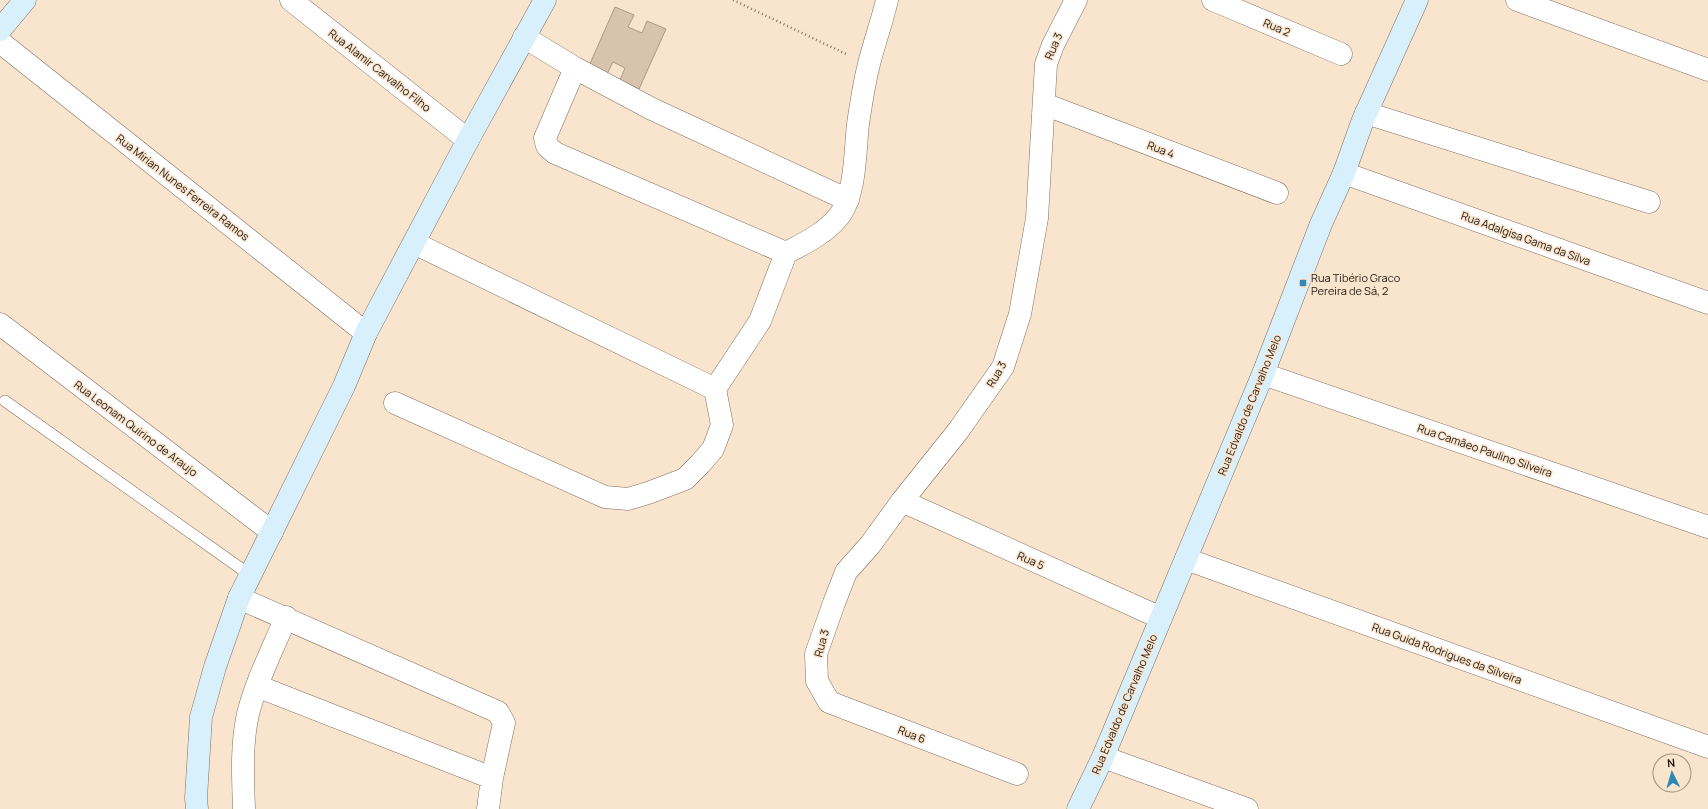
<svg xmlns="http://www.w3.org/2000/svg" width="1708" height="809" font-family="Manrope,sans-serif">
<rect width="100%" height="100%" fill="#f9e4ce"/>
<path fill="#d7c3ae" stroke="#ad9a85" d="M615,7L634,15L628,27L642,33L647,21L666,29L639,89L620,80L625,68L613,62L607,74L589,66Z"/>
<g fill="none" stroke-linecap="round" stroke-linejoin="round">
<g stroke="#82705c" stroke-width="12">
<path id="lane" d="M5,401L250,575"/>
</g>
<g stroke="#82705c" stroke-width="23">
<path id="street" d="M291,0L468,140
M1213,0L1341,54
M1517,0L1708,70
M524,37L575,68L652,109L848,200
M0,42L366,333
M575,68L545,138L547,146L555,153L786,253
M1044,104L1277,193
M1366,113L1649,202
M1344,173L1708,303
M414,243L715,389
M0,324L272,532
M1263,374L1708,527
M395,403L605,497L628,499L648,493L685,479L700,464L713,449L722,425L715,389L760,321L786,253C805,243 826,233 840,215C856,192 855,151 858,124C861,104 864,83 869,64C874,43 882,22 887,0
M902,501L1161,618
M1186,559L1708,747
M239,598L498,712L504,723L492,778L488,809
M257,686L492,778
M1103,757L1247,809
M1017,774L829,702L817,681L816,654L834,603L846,572L870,545L902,501L958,431L1003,367L1020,314L1037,218L1046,64L1053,45L1076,0
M244,809C243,778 241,745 248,714C256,681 273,649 286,617"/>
</g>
<g stroke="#82705c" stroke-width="23">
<path id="secondary" d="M0,30L25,0
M197,809L196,798L201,717L215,667L239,598L344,386L366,333L468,140L545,0
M1078,809L1103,757L1263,374L1321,224L1344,173L1363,120L1417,0"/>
</g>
<path stroke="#837667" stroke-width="2.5" stroke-dasharray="1 3" stroke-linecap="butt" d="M733,0L846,54"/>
<use href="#lane" stroke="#fff" stroke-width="11"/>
<use href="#street" stroke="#fff" stroke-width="22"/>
<use href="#secondary" stroke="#d8f0fc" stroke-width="22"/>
</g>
<rect fill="#2b8ab6" stroke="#f9e4ce" stroke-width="1.5" x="1299" y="279" width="8" height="8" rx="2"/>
<g text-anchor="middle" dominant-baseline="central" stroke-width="3" stroke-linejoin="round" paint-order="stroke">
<g font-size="11" fill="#1f1810" stroke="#f9e4ce">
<text transform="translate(1277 27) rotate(23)">Rua 2</text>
<text transform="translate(1053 46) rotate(-67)">Rua 3</text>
<text transform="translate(380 70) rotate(38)">Rua Alamir Carvalho Filho</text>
<text transform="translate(1161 149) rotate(21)">Rua 4</text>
<text transform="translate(183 187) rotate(38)">Rua Mirian Nunes Ferreira Ramos</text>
<text transform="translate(1526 238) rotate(20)">Rua Adalgisa Gama da Silva</text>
<text transform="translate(996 374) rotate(-60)">Rua 3</text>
<text transform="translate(1249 405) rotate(-68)">Rua Edvaldo de Carvalho Melo</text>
<text transform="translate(136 428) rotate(37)">Rua Leonam Quirino de Araujo</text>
<text transform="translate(1485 450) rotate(19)">Rua Camãeo Paulino Silveira</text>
<text transform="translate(1031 560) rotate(24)">Rua 5</text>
<text transform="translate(821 643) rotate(-75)">Rua 3</text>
<text transform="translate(1447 653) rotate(20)">Rua Guida Rodrigues da Silveira</text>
<text transform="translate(1124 704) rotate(-67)">Rua Edvaldo de Carvalho Melo</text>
<text transform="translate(912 734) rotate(21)">Rua 6</text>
</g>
<g font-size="11" fill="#1f1810" stroke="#f9e4ce" text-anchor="start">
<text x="1311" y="277">Rua Tibério Graco<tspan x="1311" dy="13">Pereira de Sá, 2</tspan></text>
</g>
</g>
<g transform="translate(1672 773) rotate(355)"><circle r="19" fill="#f9e4ce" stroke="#a29282"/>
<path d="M0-3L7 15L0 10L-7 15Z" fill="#2b8ab6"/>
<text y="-6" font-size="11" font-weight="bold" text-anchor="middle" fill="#1f1810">N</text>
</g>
</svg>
